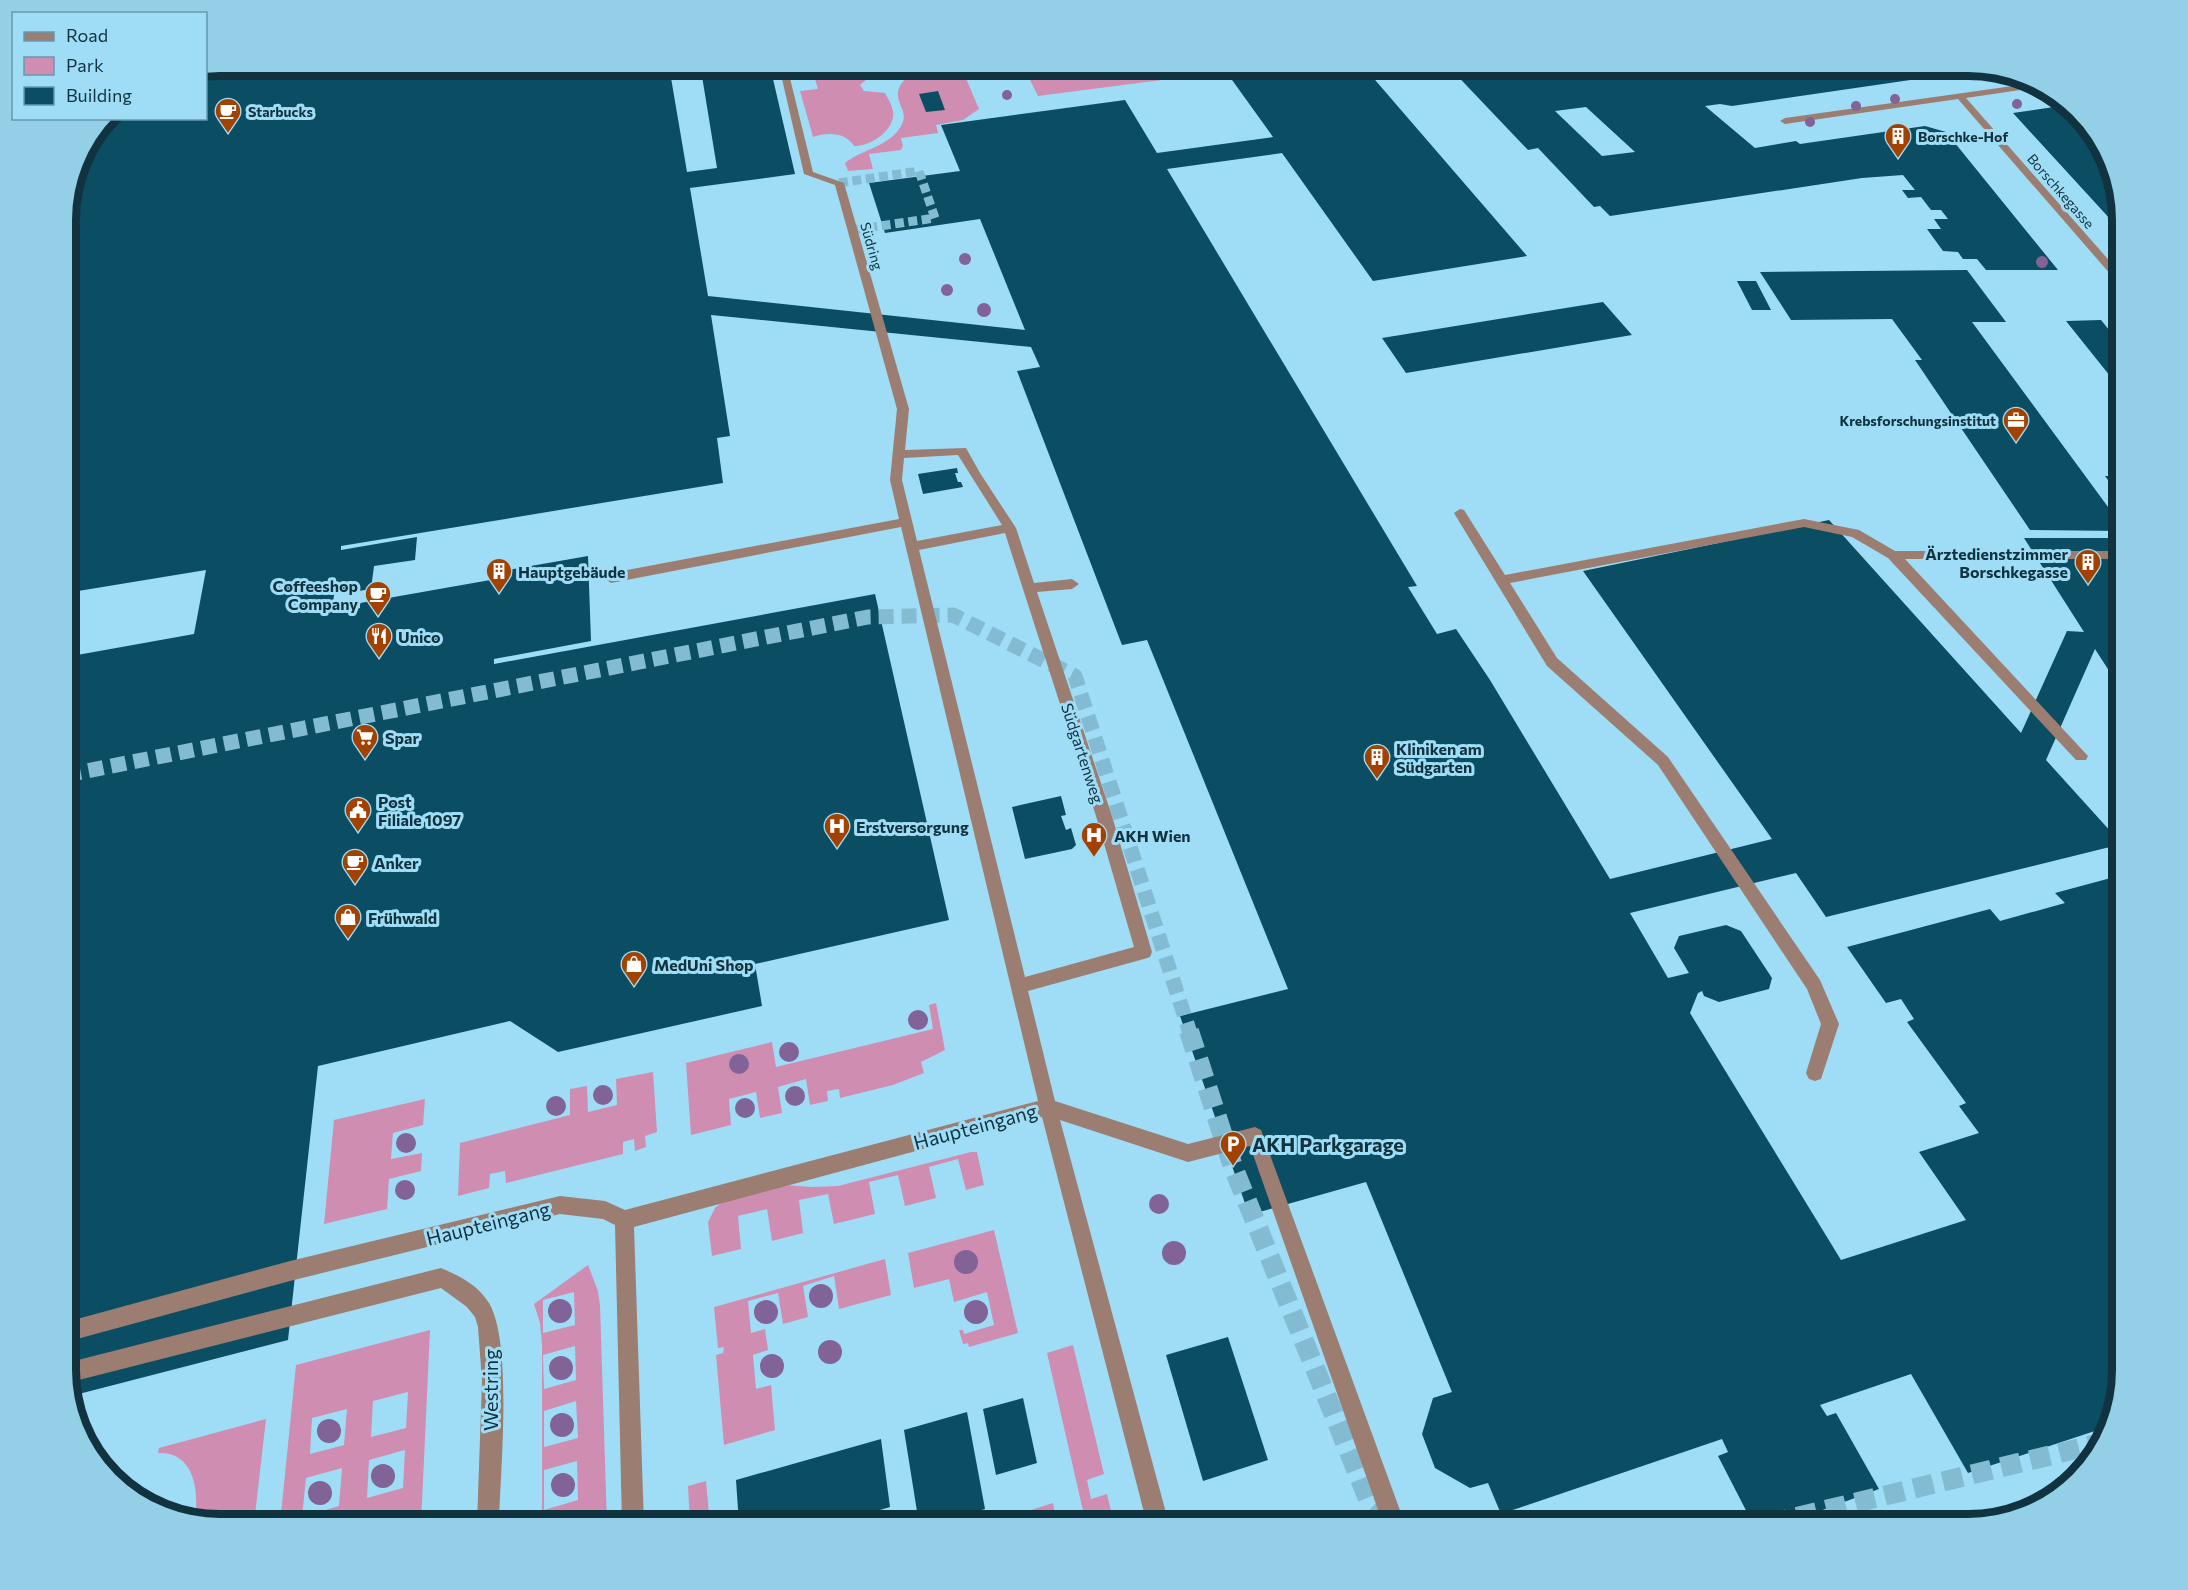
<svg xmlns="http://www.w3.org/2000/svg" width="2188" height="1590" font-family="Commissioner,sans-serif">
<rect width="100%" height="100%" fill="#9fddf7"/>
<path fill="#d08db2" fill-rule="evenodd" d="M811,66L848,71L866,80L860,85L864,91L885,93C888,99 892,105 893,111C896,130 870,147 854,146C846,132 827,132 813,137L800,91L818,89Z
M839,66H903L894,79L872,77L856,70Z
M915,66H987L962,69L979,109L963,120L936,125L938,133L901,138L903,146L901,150L869,154L873,169L848,171L845,163C862,149 892,146 902,124C908,112 897,105 898,93C898,84 911,74 915,66Z
M1039,66H1153L1162,80L1038,96L1024,68Z
M936,1003L945,1050L921,1062L924,1073L893,1085L840,1098L839,1089L827,1091L828,1101L810,1105L806,1079L778,1087L782,1113L760,1118L756,1092L729,1099L731,1125L691,1135L686,1063L772,1042L776,1067L933,1029L929,1005Z
M653,1072L657,1132L645,1136L646,1147L635,1151L634,1139L623,1142V1154L506,1183L505,1171L490,1174L489,1188L458,1196L460,1143L570,1115V1089L587,1086L588,1112L617,1105L616,1079Z
M425,1099L423,1125L393,1133L391,1159L422,1153L421,1171L389,1179L387,1209L324,1224L334,1120Z
M971,1152H977L984,1185L966,1190L958,1159L929,1167L936,1198L905,1206L898,1175L869,1182L875,1214L834,1224L828,1194L799,1200L803,1233L772,1241L767,1209L738,1216L741,1249L712,1256L708,1222L715,1208L728,1197L786,1185L812,1187L838,1186Z
M994,1230L1018,1333L969,1347L968,1343L963,1344L959,1330H963L964,1334L994,1325L987,1292L954,1302L949,1279L914,1288L908,1253Z
M885,1259L891,1295L839,1309L834,1276L803,1286L808,1317L783,1324L778,1293L748,1301L751,1333L765,1329L768,1350L753,1355L756,1389L771,1385L775,1430L724,1445L716,1355L723,1353L724,1347L718,1348L714,1307Z
M588,1265L598,1291L600,1305L607,1524H542V1344L540,1323L534,1304ZM574,1292L575,1325L543,1333V1300ZM575,1346L576,1380L544,1389L543,1355ZM576,1401L578,1438L544,1447V1411ZM577,1461L578,1500L544,1510V1470Z
M430,1330L421,1524H401V1511L365,1522V1524H280L296,1365ZM408,1392L406,1428L371,1437L373,1401ZM347,1409L344,1445L310,1454L312,1418ZM405,1450L403,1488L367,1498L369,1460ZM342,1468L339,1506L302,1517L306,1478Z
M1073,1345L1104,1474L1087,1480L1091,1499L1107,1494L1114,1524H1086L1047,1353Z
M266,1419L254,1524H220L195,1520C199,1492 195,1451 158,1453L159,1448Z
M706,1481L710,1524H690L688,1486Z
M1053,1503L1057,1524H1036L1034,1518L1016,1524H1001L1000,1520Z"/>
<path fill="#0b4d63" fill-rule="evenodd" d="M220,66H669L687,172L717,168L701,70L730,66H770L795,174L690,188L708,296L1025,330L980,219L885,233L869,183L960,171L941,125L1125,100L1157,153L1273,137L1222,66H1363L1527,256L1373,281L1282,153L1167,169L1417,586L1408,587L1437,634L1456,629L1490,680L1610,879L1772,839L1583,571L1829,520L2021,733L2067,631L2084,632L2024,538H2122V691L2095,649L2046,760L2122,844L1826,917L1796,873L1630,913L1668,978L1689,973L1674,948L1679,936L1726,925L1741,931L1772,978L1769,989L1719,1002L1704,996L1702,991L1698,993L1690,1013L1841,1260L1966,1220L1919,1152L1979,1133L1959,1106L1966,1103L1907,1022L1914,1019L1901,999L1886,1003L1847,947L1990,909L2000,921L2065,903L2055,893L2122,875V1370L2114,1419L2110,1426L1968,1473L1911,1374L1820,1405L1827,1416L1836,1413L1879,1489L1785,1524H1753L1718,1456L1728,1452L1722,1439L1501,1514L1488,1483L1470,1488L1435,1468L1422,1434L1433,1398L1452,1392L1366,1182L1249,1215L1180,1016L1288,989L1147,640L1122,645L1017,371L1040,367L1031,347L711,315L730,436L717,438L723,483L341,546V550L417,537L415,560L374,566L371,589L334,595L332,612L360,608V603L496,579V572L588,556L591,641L494,659V664L875,594L949,920L755,964L762,1006L558,1052L510,1021L318,1066L288,1340L71,1396L66,1380V657L194,634L206,570L66,593V210L82,152L108,118H206V69Z
M1448,66H1546L1552,72L1589,67L1599,75L1616,72L1609,66H1968L1986,69L1732,106L1720,104L1705,106L1755,148L1796,141L1800,144L1925,126L1946,132L2058,270H1986L1977,259H1963L1958,252L1943,251L1927,229H1941L1934,219H1948L1941,210H1931L1921,197L1908,198L1902,190H1915L1903,175L1862,178L1610,216L1600,206L1594,207L1538,148L1528,150ZM1586,107L1635,152L1602,156L1555,111Z
M938,91L945,110L926,112L919,94Z
M2067,105L2106,152L2122,220V232L2013,113Z
M1967,270L2006,322H1972L2122,526V531L2030,530L1915,360H1922L1892,319L1791,320L1760,272Z
M1737,281H1756L1771,310H1752Z
M1603,302L1632,335L1406,373L1382,338Z
M2101,320L2122,346V391L2066,321Z
M957,468L958,473H955L958,482H961L963,487L923,494L918,474Z
M2105,476H2122V499Z
M1061,796L1066,815L1061,816L1066,830L1071,828L1076,845L1072,849L1025,859L1012,807Z
M1228,1337L1268,1460L1203,1481L1166,1355Z
M1023,1398L1037,1463L996,1475L983,1409Z
M967,1412L985,1509L935,1524H919L904,1430Z
M881,1439L890,1507L833,1524H739L736,1480Z"/>
<g fill="none" stroke-linecap="round" stroke-linejoin="round">
<path stroke="#83bbd2" stroke-width="9" stroke-dasharray="9 4.5" stroke-linecap="butt" d="M839,183L919,171L935,218L852,230"/>
<path stroke="#83bbd2" stroke-width="15" stroke-dasharray="15 8" stroke-linecap="butt" d="M66,775L868,617L953,615L1075,676L1190,1033"/>
<path stroke="#83bbd2" stroke-width="20" stroke-dasharray="20 10" stroke-linecap="butt" d="M1189,1031L1233,1167L1369,1501L1391,1522
M1768,1524L2101,1443"/>
<path fill="#9b7e71" fill-rule="evenodd" d="M779,66H787L813,172L844,183L909,409L905,450L966,448L980,473L1016,528L1034,583L1072,579L1079,584L1072,589L1037,592L1112,816L1152,952L1150,957L1144,959L1028,991L1055,1101L1188,1144L1255,1127L1261,1130L1405,1524H1383L1250,1146L1188,1162L1060,1120L1169,1524H1147L1042,1117L634,1227L644,1524H622L615,1225L603,1219L560,1214L290,1281L66,1342V1322L290,1261L560,1196L605,1201L625,1210L1038,1101L901,527L611,583L604,578L611,573L899,519L890,480L897,409L835,185L804,174ZM958,455L1002,525L917,541L902,480L904,458ZM1005,533L1096,816L1134,947L1025,977L919,550Z
M1171,66H1179L1181,69L1174,71Z
M2034,83L2041,87L1966,98L2122,275V284L2118,283L1958,99L1785,124L1780,121L1785,118Z
M1460,509L1464,510L1505,575L1804,519L1859,530L1895,551H2122V559H1905L2088,756L2086,760H2076L1888,558L1852,537L1804,527L1510,583L1557,658L1668,757L1820,980L1839,1024L1821,1079L1815,1081L1809,1079L1806,1073L1821,1024L1807,989L1658,765L1547,666L1454,513Z
M441,1268C460,1276 478,1285 489,1303C513,1343 500,1474 499,1524H477L482,1381L478,1327L475,1317L467,1307L441,1288L67,1383L66,1363Z"/>
</g>
<g fill="#816398">
<circle cx="1007" cy="95" r="5"/>
<circle cx="1895" cy="99" r="5"/>
<circle cx="2017" cy="104" r="5"/>
<circle cx="1856" cy="106" r="5"/>
<circle cx="1810" cy="122" r="5"/>
<circle cx="965" cy="259" r="6"/>
<circle cx="2042" cy="262" r="6"/>
<circle cx="947" cy="290" r="6"/>
<circle cx="984" cy="310" r="7"/>
<circle cx="918" cy="1020" r="10"/>
<circle cx="789" cy="1052" r="10"/>
<circle cx="739" cy="1064" r="10"/>
<circle cx="603" cy="1095" r="10"/>
<circle cx="795" cy="1096" r="10"/>
<circle cx="556" cy="1106" r="10"/>
<circle cx="745" cy="1108" r="10"/>
<circle cx="406" cy="1143" r="10"/>
<circle cx="405" cy="1190" r="10"/>
<circle cx="1159" cy="1204" r="10"/>
<circle cx="1174" cy="1253" r="12"/>
<circle cx="966" cy="1262" r="12"/>
<circle cx="821" cy="1296" r="12"/>
<circle cx="560" cy="1311" r="12"/>
<circle cx="766" cy="1312" r="12"/>
<circle cx="976" cy="1312" r="12"/>
<circle cx="830" cy="1352" r="12"/>
<circle cx="772" cy="1366" r="12"/>
<circle cx="561" cy="1368" r="12"/>
<circle cx="562" cy="1425" r="12"/>
<circle cx="329" cy="1431" r="12"/>
<circle cx="383" cy="1476" r="12"/>
<circle cx="563" cy="1485" r="12"/>
<circle cx="320" cy="1493" r="12"/>
</g>
<defs>
<g id="cafe-pin" transform="scale(1.35)"><path d="M0 17L-7.5 6A9.5 9.5 0 1 1 7.5 6Z" fill="#a34200" stroke="#9fddf7"/><path d="M-5.5-4.5H6V0H3Q3 3.5 0 3.5H-2.5Q-5.5 3.5-5.5 0ZM3-3.2v2h1.7v-2ZM-6 4.5H4V6H-6Z" fill="#fff"/></g>
<g id="building-pin" transform="scale(1.35)"><path d="M0 17L-7.5 6A9.5 9.5 0 1 1 7.5 6Z" fill="#a34200" stroke="#9fddf7"/><path d="M-4-6H4V6H1V3H-1V6H-4ZM-2.5-4.3h1.7v1.8h-1.7ZM.8-4.3h1.7v1.8H.8ZM-2.5-1h1.7V.8h-1.7ZM.8-1h1.7V.8H.8Z" fill="#fff"/></g>
<g id="office-pin" transform="scale(1.35)"><path d="M0 17L-7.5 6A9.5 9.5 0 1 1 7.5 6Z" fill="#a34200" stroke="#9fddf7"/><path d="M-6-3h4V-5.5h4V-3h4V5H-6ZM-1-4.5V-3h2v-1.5ZM-6 0V1H6V0Z" fill="#fff"/></g>
<g id="restaurant-pin" transform="scale(1.35)"><path d="M0 17L-7.5 6A9.5 9.5 0 1 1 7.5 6Z" fill="#a34200" stroke="#9fddf7"/><path d="M-5-6h1v4h1v-4h1v4h1v-4h1v5L-1.5 .5V6h-2V.5L-5-1ZM5-6V6H3V1.5H1.5Q1.5-4 5-6Z" fill="#fff"/></g>
<g id="supermarket-pin" transform="scale(1.35)"><path d="M0 17L-7.5 6A9.5 9.5 0 1 1 7.5 6Z" fill="#a34200" stroke="#9fddf7"/><path d="M-6-5.5h2.5l.6 2H6L4.5 2H-2.5L-4.4-4H-6ZM-1.5 3.2a1.3 1.3 0 1 0 .1 0ZM3 3.2a1.3 1.3 0 1 0 .1 0Z" fill="#fff"/></g>
<g id="civic-pin" transform="scale(1.35)"><path d="M0 17L-7.5 6A9.5 9.5 0 1 1 7.5 6Z" fill="#a34200" stroke="#9fddf7"/><path d="M-.6-6.5H3V-4.5H.6V-3L4-1V1h2V6H-6V1h2V-1L-.6-3ZM-1.2 2.5V6h2.4V2.5Z" fill="#fff"/></g>
<g id="hospital-pin" transform="scale(1.35)"><path d="M0 17L-7.5 6A9.5 9.5 0 1 1 7.5 6Z" fill="#a34200" stroke="#9fddf7"/><path d="M-5-5h3v3.5h4V-5h3V5h-3V1.5h-4V5h-3Z" fill="#fff"/></g>
<g id="shop-pin" transform="scale(1.35)"><path d="M0 17L-7.5 6A9.5 9.5 0 1 1 7.5 6Z" fill="#a34200" stroke="#9fddf7"/><path d="M-5-2.5h2.3a2.7 3.5 0 0 1 5.4 0H5L5.5 6h-11ZM-1.5-2.5h3a1.5 2.3 0 0 0-3 0Z" fill="#fff"/></g>
<g id="parking-pin" transform="scale(1.35)"><path d="M0 17L-7.5 6A9.5 9.5 0 1 1 7.5 6Z" fill="#a34200" stroke="#9fddf7"/><path d="M-3.5-5.5H1a3.5 3.5 0 0 1 0 7H-1V5.5H-3.5ZM-1-3.4V-.6H.8a1.4 1.4 0 0 0 0-2.8Z" fill="#fff"/></g>
</defs>
<g fill-rule="evenodd">
<use href="#cafe-pin" x="228" y="111"/>
<use href="#building-pin" x="1898" y="136"/>
<use href="#office-pin" x="2016" y="420"/>
<use href="#building-pin" x="2088" y="562"/>
<use href="#building-pin" x="499" y="571"/>
<use href="#cafe-pin" x="378" y="594"/>
<use href="#restaurant-pin" x="379" y="636"/>
<use href="#supermarket-pin" x="365" y="737"/>
<use href="#building-pin" x="1377" y="757"/>
<use href="#civic-pin" x="358" y="810"/>
<use href="#hospital-pin" x="837" y="826"/>
<use href="#hospital-pin" x="1094" y="835"/>
<use href="#cafe-pin" x="355" y="862"/>
<use href="#shop-pin" x="348" y="917"/>
<use href="#shop-pin" x="634" y="964"/>
<use href="#parking-pin" x="1233" y="1144"/>
</g>
<g text-anchor="middle" dominant-baseline="central" stroke-width="6" stroke-linejoin="round" paint-order="stroke">
<g font-size="14" font-weight="bold" fill="#113340" stroke="#9fddf7" text-anchor="start">
<text x="248" y="111">Starbucks</text>
<text x="1918" y="136">Borschke-Hof</text>
<text x="1996" y="420" text-anchor="end">Krebsforschungsinstitut</text>
</g>
<g font-size="14" fill="#113340" stroke="#9fddf7">
<text transform="translate(2061 191) rotate(49)">Borschkegasse</text>
<text transform="translate(872 246) rotate(74)">Südring</text>
</g>
<g font-size="16" font-weight="bold" fill="#113340" stroke="#9fddf7" text-anchor="start">
<text x="2068" y="553" text-anchor="end">Ärztedienstzimmer<tspan x="2068" dy="18">Borschkegasse</tspan></text>
<text x="518" y="571">Hauptgebäude</text>
<text x="358" y="585" text-anchor="end">Coffeeshop<tspan x="358" dy="18">Company</tspan></text>
<text x="398" y="636">Unico</text>
<text x="385" y="737">Spar</text>
<text x="1396" y="748">Kliniken am<tspan x="1396" dy="18">Südgarten</tspan></text>
<text x="378" y="801">Post<tspan x="378" dy="18">Filiale 1097</tspan></text>
<text x="856" y="826">Erstversorgung</text>
<text x="1114" y="835">AKH Wien</text>
<text x="374" y="862">Anker</text>
<text x="368" y="917">Frühwald</text>
<text x="654" y="964">MedUni Shop</text>
</g>
<g font-size="16" fill="#113340" stroke="#9fddf7">
<text transform="translate(1083 753) rotate(72)">Südgartenweg</text>
</g>
<g font-size="20" fill="#113340" stroke="#9fddf7">
<text transform="translate(975 1126) rotate(-15)">Haupteingang</text>
<text transform="translate(488 1223) rotate(-14)">Haupteingang</text>
<text transform="translate(490 1390) rotate(-90)">Westring</text>
</g>
<g font-size="20" font-weight="bold" fill="#113340" stroke="#9fddf7" text-anchor="start">
<text x="1252" y="1144">AKH Parkgarage</text>
</g>
</g>
<path d="M0 0H2188V1590H0ZM220 76H1968A144 144 0 0 1 2112 220V1370A144 144 0 0 1 1968 1514H220A144 144 0 0 1 76 1370V220A144 144 0 0 1 220 76Z" fill="#94cfe8" fill-rule="evenodd"/>
<path fill="none" stroke="#113340" stroke-width="8" d="M220 76H1968A144 144 0 0 1 2112 220V1370A144 144 0 0 1 1968 1514H220A144 144 0 0 1 76 1370V220A144 144 0 0 1 220 76Z"/>
<rect x="12" y="12" width="195" height="108" fill="#9fddf7" stroke="#6699ae" stroke-width="1.5"/>
<rect x="24" y="32" width="30" height="9" fill="#9b7e71" stroke="#6699ae" stroke-width="1.5"/>
<text x="66" y="42" font-size="18" fill="#113340">Road</text>
<rect x="24" y="57" width="30" height="18" fill="#d08db2" stroke="#6699ae" stroke-width="1.5"/>
<text x="66" y="72" font-size="18" fill="#113340">Park</text>
<rect x="24" y="87" width="30" height="18" fill="#0b4d63" stroke="#6699ae" stroke-width="1.5"/>
<text x="66" y="102" font-size="18" fill="#113340">Building</text>
</svg>
